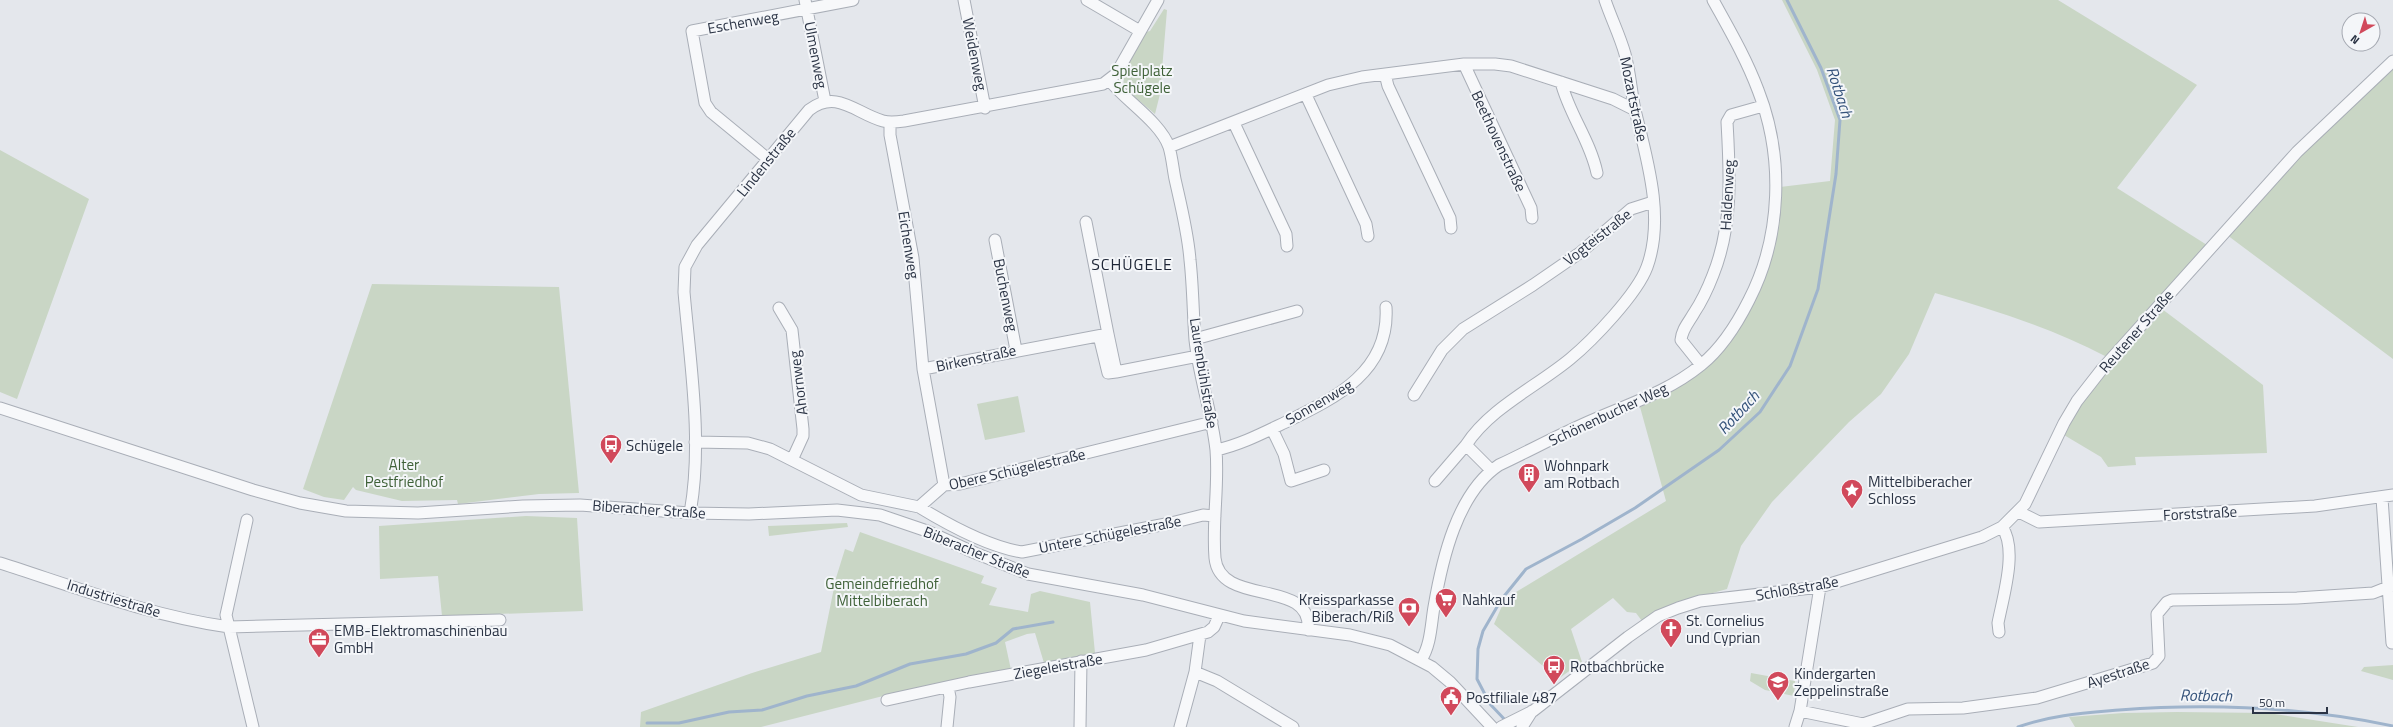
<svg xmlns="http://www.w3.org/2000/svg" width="2393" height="727" font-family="'Titillium Web',sans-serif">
<rect width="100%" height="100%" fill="#e4e7ec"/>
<path fill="#c9d6c5" d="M1782,0H2058L2197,85L2117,188L2207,245L2107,357C2052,328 1994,310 1935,293L1909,354L1881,394L1849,422L1772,502L1741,546L1727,589L1677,603L1642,621L1636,613L1627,612L1613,598L1571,629L1582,662L1558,679L1494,624L1502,606L1516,592L1666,501L1640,407L1658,399L1700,372L1766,273C1775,246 1779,216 1780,187L1830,181L1835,120L1817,70Z
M1164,9L1167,10L1160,94L1155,114L1124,88L1123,73L1146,32L1150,31Z
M2393,67V359L2227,235L2301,156Z
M0,150L89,199L17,399L0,392Z
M372,284L559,287L579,493L539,494L458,504L457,500L402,501L356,490L353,487L344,500L324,497L303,489Z
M2162,309L2263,385L2267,453L2135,457L2136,465L2108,467L2101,457L2064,435C2087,387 2126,349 2162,309Z
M1018,396L1025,432L985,440L977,404Z
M526,516L577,518L583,611L442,616L438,576L380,579L379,526Z
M847,523L848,527L769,536L768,526Z
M860,532L984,576L981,583L997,588L989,605L1028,612L1031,594L1040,591L1090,602L1095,653L1044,663L1035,633L1027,634L1005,642L1011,670L887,695L761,727H640L641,712L752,673L821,652L836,578L845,549L853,552Z
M2393,665V680L2361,671L2364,667Z
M1751,673L1795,681L1794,696L1765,690L1750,681Z
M2177,712L2268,713L2358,727H2075L2069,717L2123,713Z"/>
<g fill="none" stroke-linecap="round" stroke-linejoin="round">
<path stroke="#9fb4cc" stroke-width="3" d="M1507,722L1490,704L1477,679L1478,649L1483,631L1501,600L1526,569L1582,539L1635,508L1719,450L1760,412L1790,366L1818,289L1836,174L1840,120L1821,68L1787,0
M647,723H679L729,712L762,710L807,696L856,686L910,664L966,654L996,643L1013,629L1053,622
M2018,727C2051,715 2085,713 2119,710C2211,703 2303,707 2393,726"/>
<g stroke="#a9aeb7" stroke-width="13">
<path id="minor" d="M805,0L825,101
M964,0L985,108
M1087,0L1140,31
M1464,64L1531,208L1532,218
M1385,74L1388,86L1450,218L1451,228
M1110,81C1126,101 1161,123 1169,147C1172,157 1173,169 1175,179C1181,206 1188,233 1190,260C1193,287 1193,313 1195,340C1199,377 1212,413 1216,450C1219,486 1212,522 1215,558C1220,608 1313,577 1308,630
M1561,82C1569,114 1590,140 1597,173
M1306,95L1366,224L1368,236
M890,122V135L913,258L923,369
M1234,123L1286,234L1287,246
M1169,147L1328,85L1362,77L1464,64H1495L1511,66L1613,99L1635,110
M768,159L711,112L705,103L692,31L853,0
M1086,222L1108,334
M995,240L1016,350
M779,308L792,330L803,429V436L792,460
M1099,336L1108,373L1116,372
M1195,339L1297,311
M1701,365L1681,340C1682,329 1689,322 1694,313C1702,301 1708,288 1713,275C1733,225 1730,174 1727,122L1731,115L1763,106
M1414,395L1442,350L1463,329L1533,285L1581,252L1631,209L1653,202
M0,408L253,490L300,503L346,511L418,513L523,506L580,505L690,513L749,514L837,510L880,515L927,531L975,553L1028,574L1143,595L1244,621L1350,635L1390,645L1432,667L1450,682L1492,727
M1272,429L1284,454L1291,481L1324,470
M695,442L748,443L770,449L861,495L919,507L944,485L960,484L1212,422
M1216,450C1240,445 1263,433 1286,422C1335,398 1390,372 1386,307
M1491,470L1466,445C1490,408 1536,387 1570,359C1593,340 1637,294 1647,267C1665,218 1647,159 1635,110C1631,91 1630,72 1625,54C1620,36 1611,18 1605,0
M1435,481L1466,445
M944,485L923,369L1108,334L1116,372L1198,356
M2382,498L2392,643
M919,507C947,524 989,547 1022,552L1171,523L1203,515L1215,516
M2019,512L2039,522L2315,506L2393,495
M690,513C703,443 690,362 684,292L685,267L697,245L809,110C837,89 855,113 883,121C890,123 897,122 904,121L1103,84L1116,74L1158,0
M247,520L226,615L229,627L500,620
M0,563C75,587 151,616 229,627L253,727
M1999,632L1998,623C2003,597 2018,549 2002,527
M1421,660C1431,645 1431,624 1434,607C1442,560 1457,493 1499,465C1531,450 1562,433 1595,419C1632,403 1669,391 1701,365C1722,348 1737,324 1749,300C1782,236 1784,156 1758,90C1746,58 1729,29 1713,0
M1195,672L1217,681L1293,727
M887,700L969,682L1146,650L1208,632L1214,627L1219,616
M1800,711L1863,724L1908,709L1963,708L2037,698L2153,663L2159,656L2157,614L2167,602L2172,600L2297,598L2373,593L2393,585
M947,727L950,697L948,687
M1080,727L1081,661
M1180,727L1195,672L1200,635
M1501,727L1533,711L1628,637L1658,616L1678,608L1700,601L1820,587L1982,537L2002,527L2025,504L2064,423L2077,401L2102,369L2297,152L2393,61
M1522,727L1532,711
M1795,727L1800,711L1820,587"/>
</g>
<use href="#minor" stroke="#f7f8fa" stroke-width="11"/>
</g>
<defs>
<g id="bus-pin" transform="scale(1.15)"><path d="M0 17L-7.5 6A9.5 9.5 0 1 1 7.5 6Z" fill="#d1495b" stroke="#f4f6f9"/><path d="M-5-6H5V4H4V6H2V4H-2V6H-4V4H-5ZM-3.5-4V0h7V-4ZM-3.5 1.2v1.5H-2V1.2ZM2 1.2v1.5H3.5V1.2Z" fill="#fff"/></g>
<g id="building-pin" transform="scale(1.15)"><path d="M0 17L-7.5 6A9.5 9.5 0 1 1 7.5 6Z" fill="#d1495b" stroke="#f4f6f9"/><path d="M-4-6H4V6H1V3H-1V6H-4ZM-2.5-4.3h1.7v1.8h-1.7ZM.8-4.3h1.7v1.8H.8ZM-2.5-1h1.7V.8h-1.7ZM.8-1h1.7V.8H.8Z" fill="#fff"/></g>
<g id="sight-pin" transform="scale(1.15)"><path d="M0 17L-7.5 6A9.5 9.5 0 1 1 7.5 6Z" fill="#d1495b" stroke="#f4f6f9"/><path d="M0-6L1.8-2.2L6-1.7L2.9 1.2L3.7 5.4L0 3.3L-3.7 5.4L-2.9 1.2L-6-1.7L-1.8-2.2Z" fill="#fff"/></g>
<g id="supermarket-pin" transform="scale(1.15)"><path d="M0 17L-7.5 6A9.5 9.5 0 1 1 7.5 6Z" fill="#d1495b" stroke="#f4f6f9"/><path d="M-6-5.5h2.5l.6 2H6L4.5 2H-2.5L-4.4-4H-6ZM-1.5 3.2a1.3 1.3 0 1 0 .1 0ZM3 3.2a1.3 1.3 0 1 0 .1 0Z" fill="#fff"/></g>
<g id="bank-pin" transform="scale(1.15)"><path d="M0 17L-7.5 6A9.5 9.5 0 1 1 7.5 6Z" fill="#d1495b" stroke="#f4f6f9"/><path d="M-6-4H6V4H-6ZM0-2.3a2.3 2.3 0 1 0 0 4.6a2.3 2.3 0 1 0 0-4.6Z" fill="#fff"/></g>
<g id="church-pin" transform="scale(1.15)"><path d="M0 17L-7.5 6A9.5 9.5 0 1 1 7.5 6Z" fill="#d1495b" stroke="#f4f6f9"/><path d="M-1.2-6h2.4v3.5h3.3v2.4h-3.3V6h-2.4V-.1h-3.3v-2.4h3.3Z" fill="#fff"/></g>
<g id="office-pin" transform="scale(1.15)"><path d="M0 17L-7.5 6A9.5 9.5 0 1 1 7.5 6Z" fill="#d1495b" stroke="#f4f6f9"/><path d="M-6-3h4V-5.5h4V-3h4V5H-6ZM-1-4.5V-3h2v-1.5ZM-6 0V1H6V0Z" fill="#fff"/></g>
<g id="school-pin" transform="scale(1.15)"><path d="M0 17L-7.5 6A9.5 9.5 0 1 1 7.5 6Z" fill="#d1495b" stroke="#f4f6f9"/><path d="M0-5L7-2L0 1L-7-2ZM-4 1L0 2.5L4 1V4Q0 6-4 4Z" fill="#fff"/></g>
<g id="civic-pin" transform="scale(1.15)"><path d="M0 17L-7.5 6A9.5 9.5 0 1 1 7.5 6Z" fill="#d1495b" stroke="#f4f6f9"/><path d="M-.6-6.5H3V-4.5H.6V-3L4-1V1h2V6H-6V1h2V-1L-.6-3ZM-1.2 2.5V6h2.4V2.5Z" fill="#fff"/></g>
</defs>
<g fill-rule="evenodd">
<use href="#bus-pin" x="611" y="445"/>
<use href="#building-pin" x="1529" y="474"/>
<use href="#sight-pin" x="1852" y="490"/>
<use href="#supermarket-pin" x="1446" y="599"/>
<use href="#bank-pin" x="1409" y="608"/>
<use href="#church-pin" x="1671" y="629"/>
<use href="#office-pin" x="319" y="639"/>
<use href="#bus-pin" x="1554" y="666"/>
<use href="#school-pin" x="1778" y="682"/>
<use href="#civic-pin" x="1451" y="697"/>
</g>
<g text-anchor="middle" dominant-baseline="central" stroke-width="4" stroke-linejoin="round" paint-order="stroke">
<g font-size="15" fill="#2b3445" stroke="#f4f6f9">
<text transform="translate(743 22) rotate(-10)">Eschenweg</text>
<text transform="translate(975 54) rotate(79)">Weidenweg</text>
<text transform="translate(816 55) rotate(79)">Ulmenweg</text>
<text transform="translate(1634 99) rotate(78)">Mozartstraße</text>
<text transform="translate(1499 141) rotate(65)">Beethovenstraße</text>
<text transform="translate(766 162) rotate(-51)">Lindenstraße</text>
<text transform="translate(1727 195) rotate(-87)">Haldenweg</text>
<text transform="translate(1597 237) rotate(-38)">Vogteistraße</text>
<text transform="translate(909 245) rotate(81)">Eichenweg</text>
<text transform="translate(1006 295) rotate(79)">Buchenweg</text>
<text transform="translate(2136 331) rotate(-49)">Reutener Straße</text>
<text transform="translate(976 358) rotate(-12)">Birkenstraße</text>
<text transform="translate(1204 373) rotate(81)">Laurenbühlstraße</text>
<text transform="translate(798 383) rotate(-97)">Ahornweg</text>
<text transform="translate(1319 402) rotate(-30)">Sonnenweg</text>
<text transform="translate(1608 414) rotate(-25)">Schönenbucher Weg</text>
<text transform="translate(1017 469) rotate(-13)">Obere Schügelestraße</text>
<text transform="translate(649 509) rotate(4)">Biberacher Straße</text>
<text transform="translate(2200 513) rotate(-3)">Forststraße</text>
<text transform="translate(1110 534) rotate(-11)">Untere Schügelestraße</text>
<text transform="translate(977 552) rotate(22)">Biberacher Straße</text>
<text transform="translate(1797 588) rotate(-10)">Schloßstraße</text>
<text transform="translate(114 598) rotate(17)">Industriestraße</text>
<text transform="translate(1058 666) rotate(-10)">Ziegeleistraße</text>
<text transform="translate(2118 673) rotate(-18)">Ayestraße</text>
</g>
<g font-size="15" fill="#3f6138" stroke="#f4f6f9">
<text x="1142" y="70">Spielplatz<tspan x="1142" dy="17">Schügele</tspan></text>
<text x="404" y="464">Alter<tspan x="404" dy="17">Pestfriedhof</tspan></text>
<text x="882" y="583">Gemeindefriedhof<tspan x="882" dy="17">Mittelbiberach</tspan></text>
</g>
<g font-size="15" fill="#2b3445" stroke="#f4f6f9" text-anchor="start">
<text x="626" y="445">Schügele</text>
<text x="1544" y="465">Wohnpark<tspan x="1544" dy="17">am Rotbach</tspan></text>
<text x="1868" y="481">Mittelbiberacher<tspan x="1868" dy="17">Schloss</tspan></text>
<text x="1394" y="599" text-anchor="end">Kreissparkasse<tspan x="1394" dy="17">Biberach/Riß</tspan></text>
<text x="1462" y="599">Nahkauf</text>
<text x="1686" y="620">St. Cornelius<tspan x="1686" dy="17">und Cyprian</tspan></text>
<text x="334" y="630">EMB-Elektromaschinenbau<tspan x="334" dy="17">GmbH</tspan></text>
<text x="1570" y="666">Rotbachbrücke</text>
<text x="1794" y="673">Kindergarten<tspan x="1794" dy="17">Zeppelinstraße</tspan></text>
<text x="1466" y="697">Postfiliale 487</text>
</g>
<g font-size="16" font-style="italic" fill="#34527a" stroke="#f4f6f9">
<text transform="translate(1840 92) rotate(72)">Rotbach</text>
<text transform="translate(1738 412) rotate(-47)">Rotbach</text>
<text transform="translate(2206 695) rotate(1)">Rotbach</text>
</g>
<g font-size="16" letter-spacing="1" fill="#1d2536" stroke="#f4f6f9">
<text x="1132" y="264">SCHÜGELE</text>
</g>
</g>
<g transform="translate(2361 32) rotate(219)"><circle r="19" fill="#f4f6f9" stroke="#a4a8b1"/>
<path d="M0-3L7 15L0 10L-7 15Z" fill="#d1495b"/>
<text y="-6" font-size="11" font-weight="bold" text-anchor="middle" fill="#2b3445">N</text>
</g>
<path d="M2253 707v6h74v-6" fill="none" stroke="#2b3445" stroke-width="2"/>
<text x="2259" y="707" font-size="12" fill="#2b3445" stroke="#f4f6f9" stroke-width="3" paint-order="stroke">50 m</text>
</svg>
